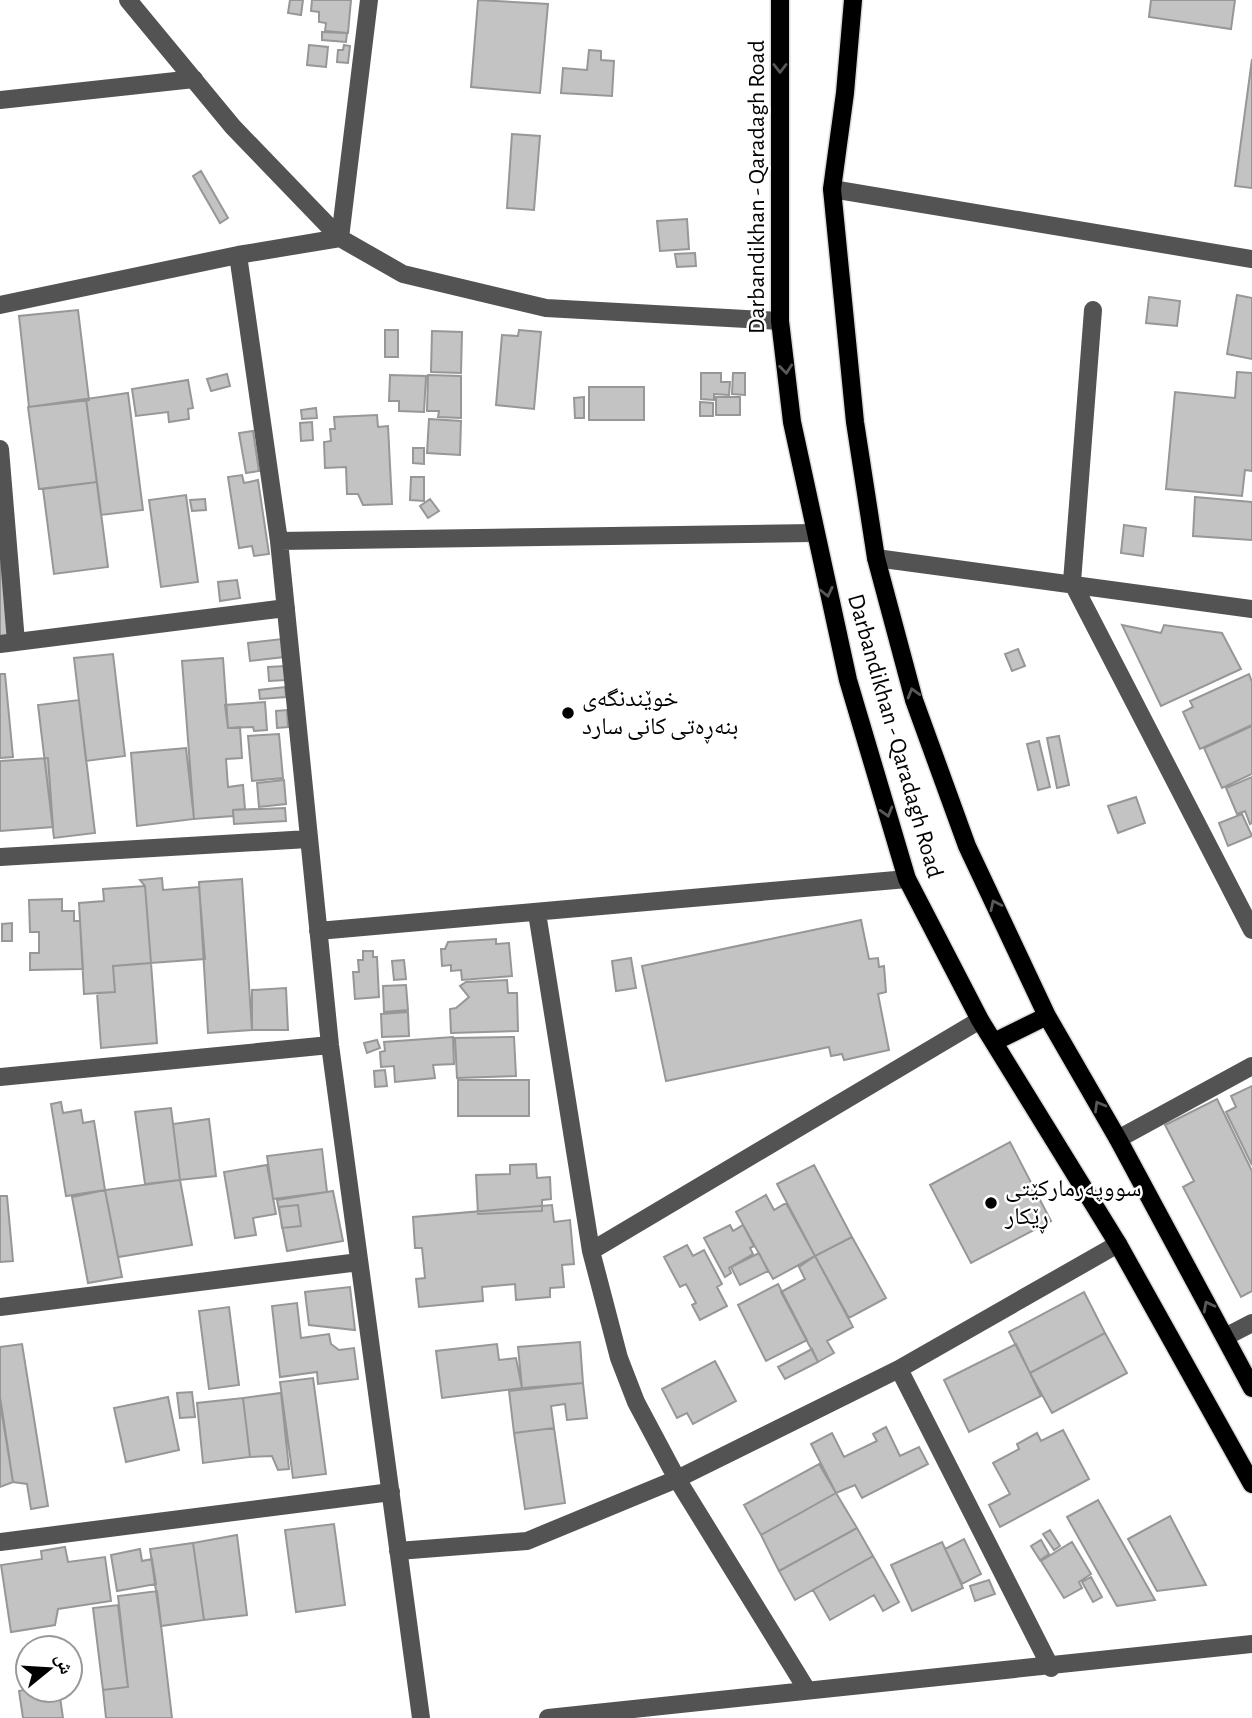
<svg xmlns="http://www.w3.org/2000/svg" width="1252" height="1718" font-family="'Alegreya Sans','Noto Naskh Arabic',sans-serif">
<rect width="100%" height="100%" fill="#fff"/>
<path fill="#c3c3c3" stroke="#979797" stroke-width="2" d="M290,0H303L301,15L288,13Z
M312,0H351L348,33L325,31L326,23L319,22V12L311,11Z
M478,0L548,4L540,93L471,87Z
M1151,0H1235L1231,29L1149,17Z
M322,32L347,33L346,42L322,40Z
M309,45L328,47L326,67L307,65Z
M344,45L350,46L348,63L337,62L338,50H343Z
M589,50L601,51V60L614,61L612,96L561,93L563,68L587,70Z
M1252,59V188L1235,186Z
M512,134L540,136L534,210L507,208Z
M201,171L228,218L220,223L193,176Z
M687,219L689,249L660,251L657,221Z
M695,253L696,266L677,267L675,254Z
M1237,295L1252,298V359L1227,354Z
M1149,297L1180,301L1177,326L1146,323Z
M78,310L89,400L29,407L19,316Z
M385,330H398V357H385Z
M519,330L541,332L534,409L496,405L502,335L518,336Z
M432,331L462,332L461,373L431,372Z
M1237,372L1252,373V471L1245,470L1242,496L1166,489L1175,392L1235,398Z
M701,373H721V382H730L729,395L714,394V400L701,399Z
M733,373H745V395L732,394Z
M227,374L230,386L211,391L207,379Z
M390,375L426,376L424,412L399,411V401H389Z
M428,375L461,376V418L438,417L439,411H427Z
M188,380L193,408L188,409L189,419L169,422L168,412L136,416L132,389Z
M589,387H644V420H589Z
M128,393L143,510L101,515L86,399Z
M584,397V418H575L574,398Z
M716,397H740V415H716Z
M86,399L97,482L39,489L28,407Z
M700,402L713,403V416H700Z
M316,408L317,418L302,419L301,410Z
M377,415L378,427L388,426L392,504L363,505L358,494H347L346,467L325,468L324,442L331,441L330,429H335L334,417Z
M429,419L461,421L460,455L427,453Z
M312,422L313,440L301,441L300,423Z
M253,431L259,471L246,473L239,433Z
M413,448H424V464L413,463Z
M242,475L244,483L258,480L269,554L254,556L252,546L239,548L228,477Z
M411,477H424V501L410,500Z
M97,482L108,567L54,574L43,489Z
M186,495L198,582L161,587L149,500Z
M1195,497L1252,502V540L1193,536Z
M205,499L206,510L192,511L190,500Z
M430,499L439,511L428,518L420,506Z
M1124,525L1146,528L1143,556L1121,553Z
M0,543L9,635L0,636Z
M237,580L240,598L220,601L218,582Z
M1122,625L1161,633L1164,625L1222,633L1241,669L1161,706Z
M282,639L284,657L250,661L248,643Z
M1018,649L1025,666L1012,671L1005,654Z
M113,654L125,756L86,761L74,658Z
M223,658L228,728L240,727L242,758L226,759L228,787L243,785L245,809L233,810V816L194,819L182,661Z
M285,666L286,680L269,681L268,667Z
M0,674H5L13,757L0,758Z
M1249,674L1252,682V725L1200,749L1183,712L1193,707L1190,701Z
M285,687L286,697L260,699L259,690Z
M79,700L95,833L54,838L38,705Z
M265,702L267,730L254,731L253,727L228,728L225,705Z
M287,710L288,727L277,728L276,711Z
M1252,726V774L1222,788L1204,748Z
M279,734L283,778L252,781L248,736Z
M1059,736L1069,785L1057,788L1047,738Z
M1039,741L1050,787L1038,790L1027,744Z
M186,748L194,819L137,826L131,753Z
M48,758L53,827L0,831V761Z
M1252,777V823L1250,824L1245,811L1237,814L1226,788Z
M284,780L286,804L259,807L257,783Z
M1136,797L1145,823L1118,833L1108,806Z
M285,808L286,821L234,824L233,810Z
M1242,814L1252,836L1228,846L1219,823Z
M162,878L163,890L199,887L205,959L151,963L145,886L140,880Z
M242,879L252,1030L208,1033L199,882Z
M145,886L151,963L113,966L115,992L84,994L79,903L104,901L103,889Z
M62,899V911H74V921H80L83,969L30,970V953H39V932H30L29,900Z
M861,920L869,959L878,958L879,967L884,966L886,992L878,994L889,1050L844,1060L842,1054L831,1056L829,1047L666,1081L642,966Z
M12,923V941H2V924Z
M496,939V944L509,943L512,976L462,980L461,970L451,971V965L442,966L441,949H445L448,942Z
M363,951H373V957H377L379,997L355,999L353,972H359L358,960H363Z
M631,958L636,988L616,991L612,961Z
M404,960L406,979L394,980L392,961Z
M151,963L157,1043L101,1048L97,993L115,992L113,966Z
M507,980L508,993H517L518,1031L451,1033L450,1009L456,1008L469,997L460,986L466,982Z
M406,985L408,1010L384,1012L383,986Z
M286,988L288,1030H252V990Z
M408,1012L409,1036L382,1037L381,1014Z
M453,1037L454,1064L433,1065L435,1078L395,1082L394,1066L381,1067L380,1052L385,1051L384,1042Z
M514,1037L516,1076L457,1078L455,1038Z
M377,1040L380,1048L367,1053L364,1043Z
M385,1070L387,1086L375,1087L374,1071Z
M458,1080H529V1116H458Z
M1252,1086V1165L1226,1112L1236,1107L1231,1096Z
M1217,1099L1252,1171V1291L1241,1297L1183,1187L1194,1181L1165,1125Z
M61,1102L63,1113L81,1110L83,1123L94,1121L105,1190L66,1196L51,1104Z
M171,1108L180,1180L145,1184L135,1112Z
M209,1119L216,1176L180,1180L173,1124Z
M1010,1142L1051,1221L971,1263L930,1185Z
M322,1149L327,1192L273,1199L267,1156Z
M536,1164L537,1178L550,1177L551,1199L542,1200V1211L478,1214L476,1175L510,1174V1165Z
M267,1165L276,1214L253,1218L256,1235L235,1238L224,1172Z
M814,1165L852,1237L815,1256L777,1184Z
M180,1180L192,1245L118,1257L105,1190Z
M105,1190L122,1277L88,1283L72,1197Z
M333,1191L343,1241L287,1251L277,1200Z
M766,1195L774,1210L786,1203L815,1256L773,1279L736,1212Z
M0,1196H7L13,1261L0,1262Z
M298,1205L301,1226L282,1228L279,1207Z
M552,1205L554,1222L570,1220L574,1264L562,1265L564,1287L550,1288V1297L516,1300L515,1284L482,1287L483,1301L419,1307L416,1279L425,1278L422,1248H415L413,1217Z
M730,1225L733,1231L743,1225L754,1246L750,1248L753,1254L729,1268L731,1273L725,1277L704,1238Z
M852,1237L886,1298L849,1318L815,1256Z
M687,1245L693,1256L704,1250L722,1284L717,1287L727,1306L700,1320L692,1305L696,1303L686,1284L680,1287L664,1257Z
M759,1253L768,1271L740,1285L731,1267Z
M815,1256L853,1327L827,1341L834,1353L818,1362L781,1292L805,1279L799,1267Z
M778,1284L807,1340L766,1361L738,1305Z
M350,1287L355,1330L309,1325L305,1292Z
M1084,1292L1105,1333L1030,1373L1009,1332Z
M297,1303L301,1338L329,1334L331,1344L339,1350L354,1348L358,1379L318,1384L317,1372L280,1377L272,1306Z
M229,1307L239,1385L209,1389L199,1311Z
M1105,1333L1127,1373L1052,1413L1030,1373Z
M580,1342L583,1383L522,1388L518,1347Z
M22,1344L48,1506L31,1509L27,1484L13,1482L0,1397V1347Z
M497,1344L499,1360L516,1358L522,1388L442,1398L436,1351Z
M1016,1344L1041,1396L969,1432L944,1380Z
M812,1349L818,1362L785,1379L778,1367Z
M715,1361L736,1401L693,1424L687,1413L677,1418L662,1389Z
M313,1378L326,1474L293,1478L280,1382Z
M583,1383L587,1418L567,1420L565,1404L551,1406L554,1428L514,1433L509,1391Z
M192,1392L195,1417L180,1418L177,1393Z
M281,1393L289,1469L278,1470L272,1456L250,1457L243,1398Z
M168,1397L179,1450L126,1462L114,1408Z
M243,1398L250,1457L203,1463L197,1403Z
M0,1402L13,1482L0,1487Z
M886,1427L900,1456L919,1447L928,1464L862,1498L855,1485L836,1493L811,1444L832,1433L844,1457L877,1441L873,1434Z
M554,1428L565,1503L525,1509L514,1433Z
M1063,1430L1089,1479L1000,1527L989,1505L1010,1494L993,1463L1019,1449L1017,1444L1037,1433L1041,1441Z
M819,1464L836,1493L761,1535L744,1505Z
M836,1493L857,1528L779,1571L761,1535Z
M1098,1500L1155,1600L1117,1606L1067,1517Z
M1170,1516L1206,1585L1157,1591L1128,1539Z
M334,1524L345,1605L296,1612L285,1530Z
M857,1528L873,1556L795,1600L779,1571Z
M1050,1530L1060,1546L1054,1550L1043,1534Z
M237,1535L247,1615L204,1620L193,1543Z
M964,1539L981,1574L962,1584L945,1549Z
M1041,1540L1049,1554L1040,1560L1031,1546Z
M942,1542L963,1588L912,1611L891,1565Z
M1072,1542L1091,1574L1079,1582L1082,1588L1064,1598L1041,1561Z
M193,1543L204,1620L161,1626L150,1549Z
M65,1547L68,1562L105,1557L111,1601L58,1609L55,1625L11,1632L1,1565L42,1559L41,1551Z
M140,1549L142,1561L152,1559L156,1584L117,1591L111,1555Z
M873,1556L899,1602L883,1611L874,1595L830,1620L813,1590Z
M1091,1577L1102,1597L1093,1602L1082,1582Z
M989,1580L995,1594L975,1601L970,1586Z
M157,1591L172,1718H106L103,1690L128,1687L118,1596Z
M118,1605L128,1687L103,1690L93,1608Z
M28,1689L59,1690L63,1718H23L19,1691Z"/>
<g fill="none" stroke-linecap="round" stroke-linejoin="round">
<g stroke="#dbdbdb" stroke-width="21">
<path id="major" d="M780,0V321L792,422L848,680L907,879L980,1020L1118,1244L1252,1484
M853,0L845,93L832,189L855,422L876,558L914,700L967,846L1047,1016L1118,1139L1252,1388
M994,1042L1047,1016"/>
</g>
<path stroke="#535353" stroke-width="18" d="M128,0L233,127L340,238L403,274L546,308L780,321
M0,100L194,79
M832,189L1252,259
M238,255L279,541L330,1045L421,1718
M0,305L238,255L340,238L369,0
M1093,310L1072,582L1252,930
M0,449L16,642
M279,541L813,533
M876,558L1252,609
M0,644L286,608
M0,857L308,839
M537,913L591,1251L619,1358L636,1402L677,1479L807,1690
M318,931L907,879
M0,1077L330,1045
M1118,1139L1252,1066
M591,1251L980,1020
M0,1307L359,1262
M1225,1337L1252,1323
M899,1369L1051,1668
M0,1542L391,1492
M398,1551L527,1541L677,1479L899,1369L1118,1244
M548,1718L1252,1644"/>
<use href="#major" stroke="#000" stroke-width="18"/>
</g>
<defs><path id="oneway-chevron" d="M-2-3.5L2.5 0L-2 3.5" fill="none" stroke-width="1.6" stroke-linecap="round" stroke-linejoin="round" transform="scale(1.75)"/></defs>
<g stroke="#595959">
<use href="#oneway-chevron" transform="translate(780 68) rotate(90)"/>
<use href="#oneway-chevron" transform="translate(786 369) rotate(84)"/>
<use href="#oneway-chevron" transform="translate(827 592) rotate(77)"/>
<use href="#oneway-chevron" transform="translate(913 693) rotate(-106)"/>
<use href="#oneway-chevron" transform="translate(887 812) rotate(74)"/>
<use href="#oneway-chevron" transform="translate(995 905) rotate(-115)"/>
<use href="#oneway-chevron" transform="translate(1099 1106) rotate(-120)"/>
<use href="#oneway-chevron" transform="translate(1208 1306) rotate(-118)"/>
</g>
<g fill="#000" stroke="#fff" stroke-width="2.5">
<circle cx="568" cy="713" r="7"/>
<circle cx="991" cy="1203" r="7"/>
</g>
<g text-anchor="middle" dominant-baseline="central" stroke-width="5" stroke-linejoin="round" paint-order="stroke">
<g font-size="24" fill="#000" stroke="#fff">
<text transform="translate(757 187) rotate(-90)">Darbandikhan - Qaradagh Road</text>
<text transform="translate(895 736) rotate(74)">Darbandikhan - Qaradagh Road</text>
</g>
<g font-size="24" fill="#000" stroke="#fff" text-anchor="start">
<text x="582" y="699">خوێندنگەی<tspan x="582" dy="28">بنەڕەتی کانی سارد</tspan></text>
<text x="1005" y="1189">سووپەرمارکێتی<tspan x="1005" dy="28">ڕێکار</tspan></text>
</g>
</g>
<g transform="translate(49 1669) rotate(72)"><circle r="33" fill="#ffffff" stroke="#999999" stroke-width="2"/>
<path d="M0-5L12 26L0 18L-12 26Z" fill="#000000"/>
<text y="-10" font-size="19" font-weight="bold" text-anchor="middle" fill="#000000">ش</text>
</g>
</svg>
